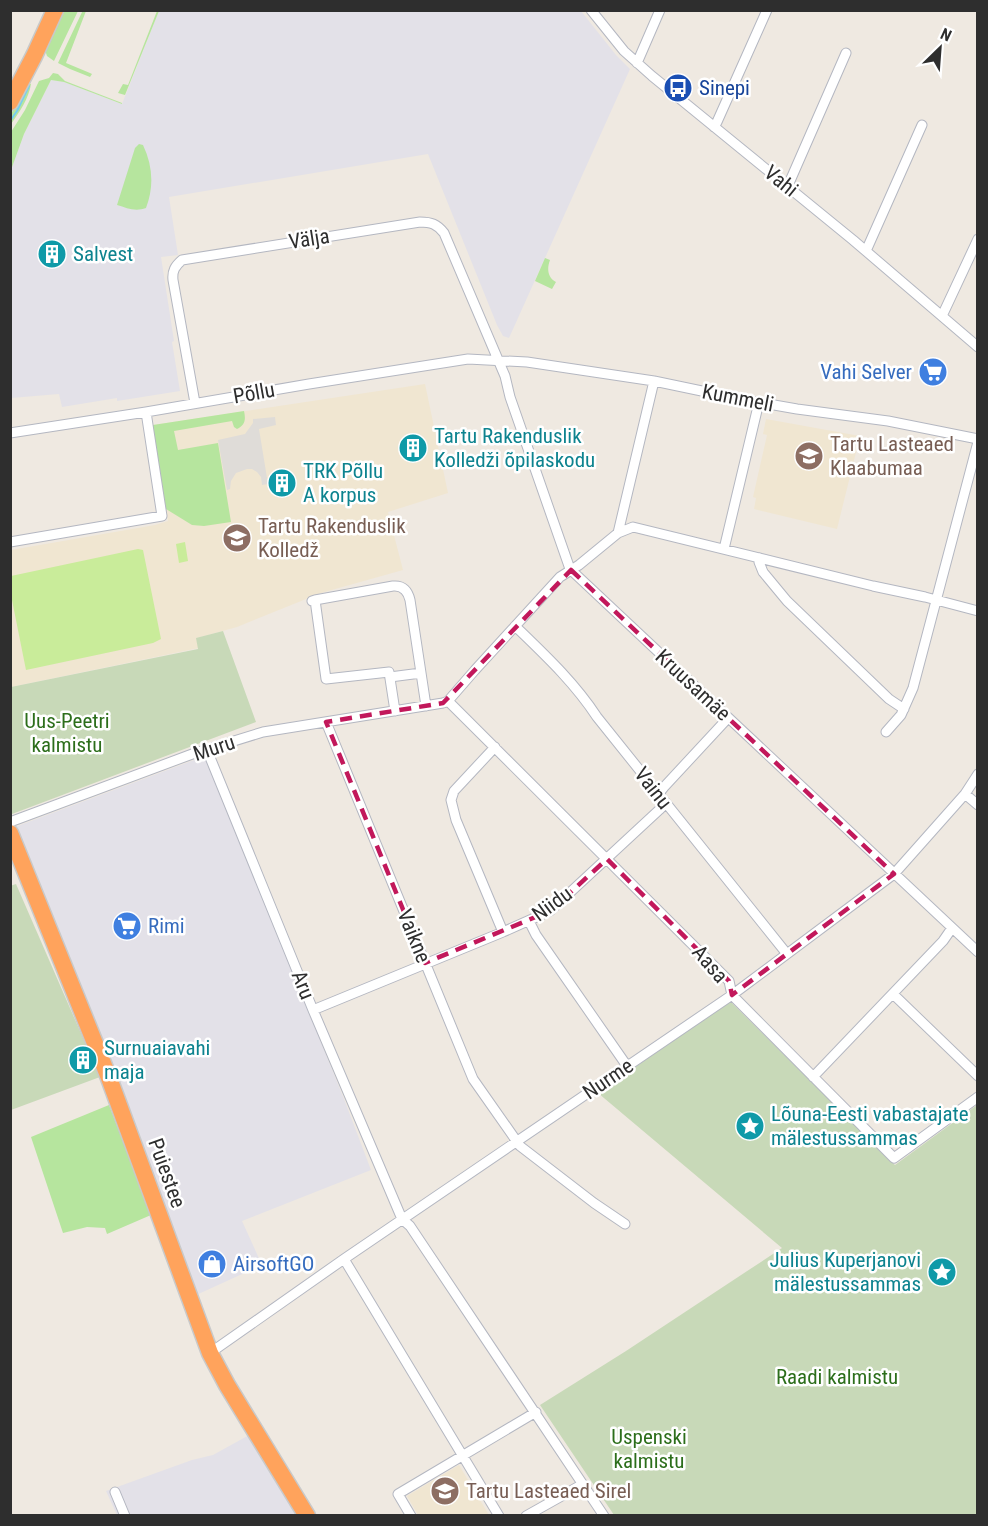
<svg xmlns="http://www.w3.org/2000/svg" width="988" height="1526" font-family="'Roboto Condensed',sans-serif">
<rect width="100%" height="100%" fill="#efe9e1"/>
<path fill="#e3e1e8" d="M159,11H581L616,55L630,69L509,338L503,336L497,325L428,154L169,197L178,255L161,257L174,341L172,342L180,391L117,401V398L62,407L59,394L11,398V170L24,134L51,80L64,82L122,104Z
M205,756L344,1099L371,1170L242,1221L262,1265L194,1296L15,827Z
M251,1434L300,1515H117L106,1491L192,1460L213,1455Z"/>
<path fill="#f0e6d1" d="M425,384L448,493L388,512L403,570L321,593L237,627L197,638L199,648L11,687V550L155,525L168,521L153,435V425Z
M766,419L860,436L837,529L754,509L756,498L753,497L767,435L763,434Z
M459,1465L489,1515H418L407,1496Z"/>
<path fill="#b6e59e" d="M83,10L86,11L66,63L90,73L92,74L90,77L70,69L58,63Z
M60,11H78L54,61L47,56L44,47Z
M157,11H159L125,95L118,93L123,84L128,85Z
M53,73L58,74L65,81L122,103V104L64,82L51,80L24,134L11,170V132L25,110L39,81L49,78Z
M27,83L31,84C29,98 19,113 11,124V114Z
M139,144L143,145C153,166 154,187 146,208C135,212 127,208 117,205L135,148Z
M545,258L550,260C547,268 547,277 556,282L552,289L535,281Z
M244,411C246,420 245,425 237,429L234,427L232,421L174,431L178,450L218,443L231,522L204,526L192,525L166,509L153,435V425Z
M109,1105L151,1215L107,1234L105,1228L87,1227L63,1233L31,1137Z"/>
<path fill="#c8d9b8" d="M223,631L256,722L12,814L10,810L11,687L198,649L196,638Z
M16,884L100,1077L11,1110L10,886Z
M730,1001L895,1165L977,1105V1515H614L540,1405L626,1351L782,1248L598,1093Z"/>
<path fill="#c9ec9a" d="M185,542L188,561L179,563L176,544Z
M138,549L143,550L161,639L153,643L26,670L11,595V576Z"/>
<path fill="#dfdcd8" d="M275,417L276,425L259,429L268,484L262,485L261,477L257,472L252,469H247L236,473L231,481L230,489L227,490L218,440L245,434L253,423V419Z"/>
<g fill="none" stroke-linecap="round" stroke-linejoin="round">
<path stroke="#75cff0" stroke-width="2" d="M10,121L17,111L29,86"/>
<g stroke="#b4b7c1" stroke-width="11">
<path id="street" d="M591,10L624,51L652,76L853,240L978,347
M637,63L660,10
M714,127L717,122L767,10
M786,185L790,181L846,53
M866,251L922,125
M942,316L978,239
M195,403L173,280C172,271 175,266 182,260L420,222C431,222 437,224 444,233L505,376L510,397L570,569L978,952
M10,433L146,412L309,384L468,359L527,362L654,381L740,399L797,409L888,421L978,439
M618,533L633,527L873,586L925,597L978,611
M10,542L162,516L146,412
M724,549L759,402
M760,558L759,562L763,572L787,601L889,699L904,709
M315,600L393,586C403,585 408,591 410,600L426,706
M312,601L315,600L326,679L389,672L395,711
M515,626C545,655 574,682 597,717L787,954
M390,677L421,673
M448,701L729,981L732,995L894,1158L978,1097
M326,722L473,1079L520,1146L594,1203L625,1224
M886,732L901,715L913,688L978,442
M495,747L454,791L451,800L456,820L503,932
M207,750L313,1010L402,1219L410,1226L604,1516
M965,794L978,805
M10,822L195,753L263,732L443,703L448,701L475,670L560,577L579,565L618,533L654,381
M529,921L536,935L627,1066
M893,994L978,1076
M313,1010L503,932L550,911L659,810L663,806L660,792L664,787L728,718
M813,1077L943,941L952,928
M344,1259L499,1516
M210,1353L344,1259L732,995L894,874L965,794L978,774
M115,1492L125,1516
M411,1516L398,1494L536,1412
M526,1516L583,1484"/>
</g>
<g stroke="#c9c9c9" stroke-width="19">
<path id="highway" d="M10,102L34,56L55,10
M10,833L109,1078L210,1353L227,1385L307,1516"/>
</g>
<use href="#street" stroke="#fff" stroke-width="9"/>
<use href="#highway" stroke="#ffa35c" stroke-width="16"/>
</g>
<path fill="none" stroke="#c2185b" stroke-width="4.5" stroke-dasharray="12 8" stroke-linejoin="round" d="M571,570L894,874L732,995L729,981L607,859L550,911L425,963L326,722L443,703Z"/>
<defs>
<g id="bus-disc" transform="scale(1.5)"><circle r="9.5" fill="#1a4fb4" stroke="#fff"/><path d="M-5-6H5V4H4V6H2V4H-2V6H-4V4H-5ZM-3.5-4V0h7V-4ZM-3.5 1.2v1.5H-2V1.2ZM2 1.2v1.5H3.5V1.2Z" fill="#fff"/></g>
<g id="building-disc" transform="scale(1.5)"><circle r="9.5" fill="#0f9aa8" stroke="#fff"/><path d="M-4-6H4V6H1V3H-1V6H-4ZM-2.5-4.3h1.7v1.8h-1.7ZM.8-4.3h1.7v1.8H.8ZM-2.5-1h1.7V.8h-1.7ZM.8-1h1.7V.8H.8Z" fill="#fff"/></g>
<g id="supermarket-disc" transform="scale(1.5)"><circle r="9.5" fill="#3f7fe0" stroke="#fff"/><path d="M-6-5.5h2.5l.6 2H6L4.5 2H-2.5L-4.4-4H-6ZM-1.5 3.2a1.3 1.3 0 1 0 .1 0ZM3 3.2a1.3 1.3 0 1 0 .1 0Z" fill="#fff"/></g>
<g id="school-disc" transform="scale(1.5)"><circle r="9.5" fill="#8d6e63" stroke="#fff"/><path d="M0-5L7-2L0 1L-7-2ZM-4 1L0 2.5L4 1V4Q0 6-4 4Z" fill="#fff"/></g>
<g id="university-disc" transform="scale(1.5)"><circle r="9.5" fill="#8d6e63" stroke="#fff"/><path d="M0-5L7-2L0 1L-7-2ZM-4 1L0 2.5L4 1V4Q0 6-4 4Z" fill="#fff"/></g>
<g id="sight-disc" transform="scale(1.5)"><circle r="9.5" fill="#0f9aa8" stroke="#fff"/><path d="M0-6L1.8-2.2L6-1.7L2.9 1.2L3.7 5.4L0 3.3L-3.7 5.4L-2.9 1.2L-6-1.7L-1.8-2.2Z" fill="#fff"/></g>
<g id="shop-disc" transform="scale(1.5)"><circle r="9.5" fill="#3f7fe0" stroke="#fff"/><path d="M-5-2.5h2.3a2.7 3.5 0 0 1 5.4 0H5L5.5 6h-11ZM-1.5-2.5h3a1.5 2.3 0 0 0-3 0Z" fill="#fff"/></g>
</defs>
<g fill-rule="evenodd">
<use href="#bus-disc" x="678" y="88"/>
<use href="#building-disc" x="52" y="254"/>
<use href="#supermarket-disc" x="933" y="372"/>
<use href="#building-disc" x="413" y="448"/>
<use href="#school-disc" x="809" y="456"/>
<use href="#building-disc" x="282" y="483"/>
<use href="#university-disc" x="237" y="538"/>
<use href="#supermarket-disc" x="127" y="926"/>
<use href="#building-disc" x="83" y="1060"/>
<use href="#sight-disc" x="750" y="1126"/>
<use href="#shop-disc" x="212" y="1264"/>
<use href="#sight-disc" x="942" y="1272"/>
<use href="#school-disc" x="445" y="1491"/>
</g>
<g text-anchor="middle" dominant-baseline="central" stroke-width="5" stroke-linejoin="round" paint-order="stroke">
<g font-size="21" fill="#164399" stroke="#fff" text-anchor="start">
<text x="699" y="88">Sinepi</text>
</g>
<g font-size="21" fill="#2e2e2e" stroke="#fff">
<text transform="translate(781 181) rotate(39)">Vahi</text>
<text transform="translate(309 239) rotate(-9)">Välja</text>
<text transform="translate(254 393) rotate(-10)">Põllu</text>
<text transform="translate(738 398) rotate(11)">Kummeli</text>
<text transform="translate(693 685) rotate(43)">Kruusamäe</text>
<text transform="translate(214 748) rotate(-18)">Muru</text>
<text transform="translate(653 788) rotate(52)">Vainu</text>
<text transform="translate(552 904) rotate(-36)">Niidu</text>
<text transform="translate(414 936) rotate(68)">Vaikne</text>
<text transform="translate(710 964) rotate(49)">Aasa</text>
<text transform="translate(303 985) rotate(68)">Aru</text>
<text transform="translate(608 1079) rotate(-34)">Nurme</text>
<text transform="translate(167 1173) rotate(70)">Puiestee</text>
</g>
<g font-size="21" fill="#0d838f" stroke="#fff" text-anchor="start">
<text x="73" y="254">Salvest</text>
<text x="434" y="436">Tartu Rakenduslik<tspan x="434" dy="24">Kolledži õpilaskodu</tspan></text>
<text x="303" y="471">TRK Põllu<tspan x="303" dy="24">A korpus</tspan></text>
<text x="104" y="1048">Surnuaiavahi<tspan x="104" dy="24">maja</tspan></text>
<text x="771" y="1114">Lõuna-Eesti vabastajate<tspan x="771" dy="24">mälestussammas</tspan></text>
<text x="921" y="1260" text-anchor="end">Julius Kuperjanovi<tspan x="921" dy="24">mälestussammas</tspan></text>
</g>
<g font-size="21" fill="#366cbe" stroke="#fff" text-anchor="start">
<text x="912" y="372" text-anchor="end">Vahi Selver</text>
<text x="148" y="926">Rimi</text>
<text x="233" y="1264">AirsoftGO</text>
</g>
<g font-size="21" fill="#785e54" stroke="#fff" text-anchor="start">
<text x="830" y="444">Tartu Lasteaed<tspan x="830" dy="24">Klaabumaa</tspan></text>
<text x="258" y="526">Tartu Rakenduslik<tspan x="258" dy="24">Kolledž</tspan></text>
<text x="466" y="1491">Tartu Lasteaed Sirel</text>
</g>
<g font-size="21" fill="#2c6e1b" stroke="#fff">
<text x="67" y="721">Uus-Peetri<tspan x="67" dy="24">kalmistu</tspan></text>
<text x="837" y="1377">Raadi kalmistu</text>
<text x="649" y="1437">Uspenski<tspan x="649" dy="24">kalmistu</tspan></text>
</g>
</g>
<rect width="988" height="1526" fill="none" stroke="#2e2e2e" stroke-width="24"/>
<g transform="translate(940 48) rotate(25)" stroke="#ffffff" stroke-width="4.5" paint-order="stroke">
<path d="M0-4.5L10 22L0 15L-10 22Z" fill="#2e2e2e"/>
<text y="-9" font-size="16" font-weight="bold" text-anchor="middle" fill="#2e2e2e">N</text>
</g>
</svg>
